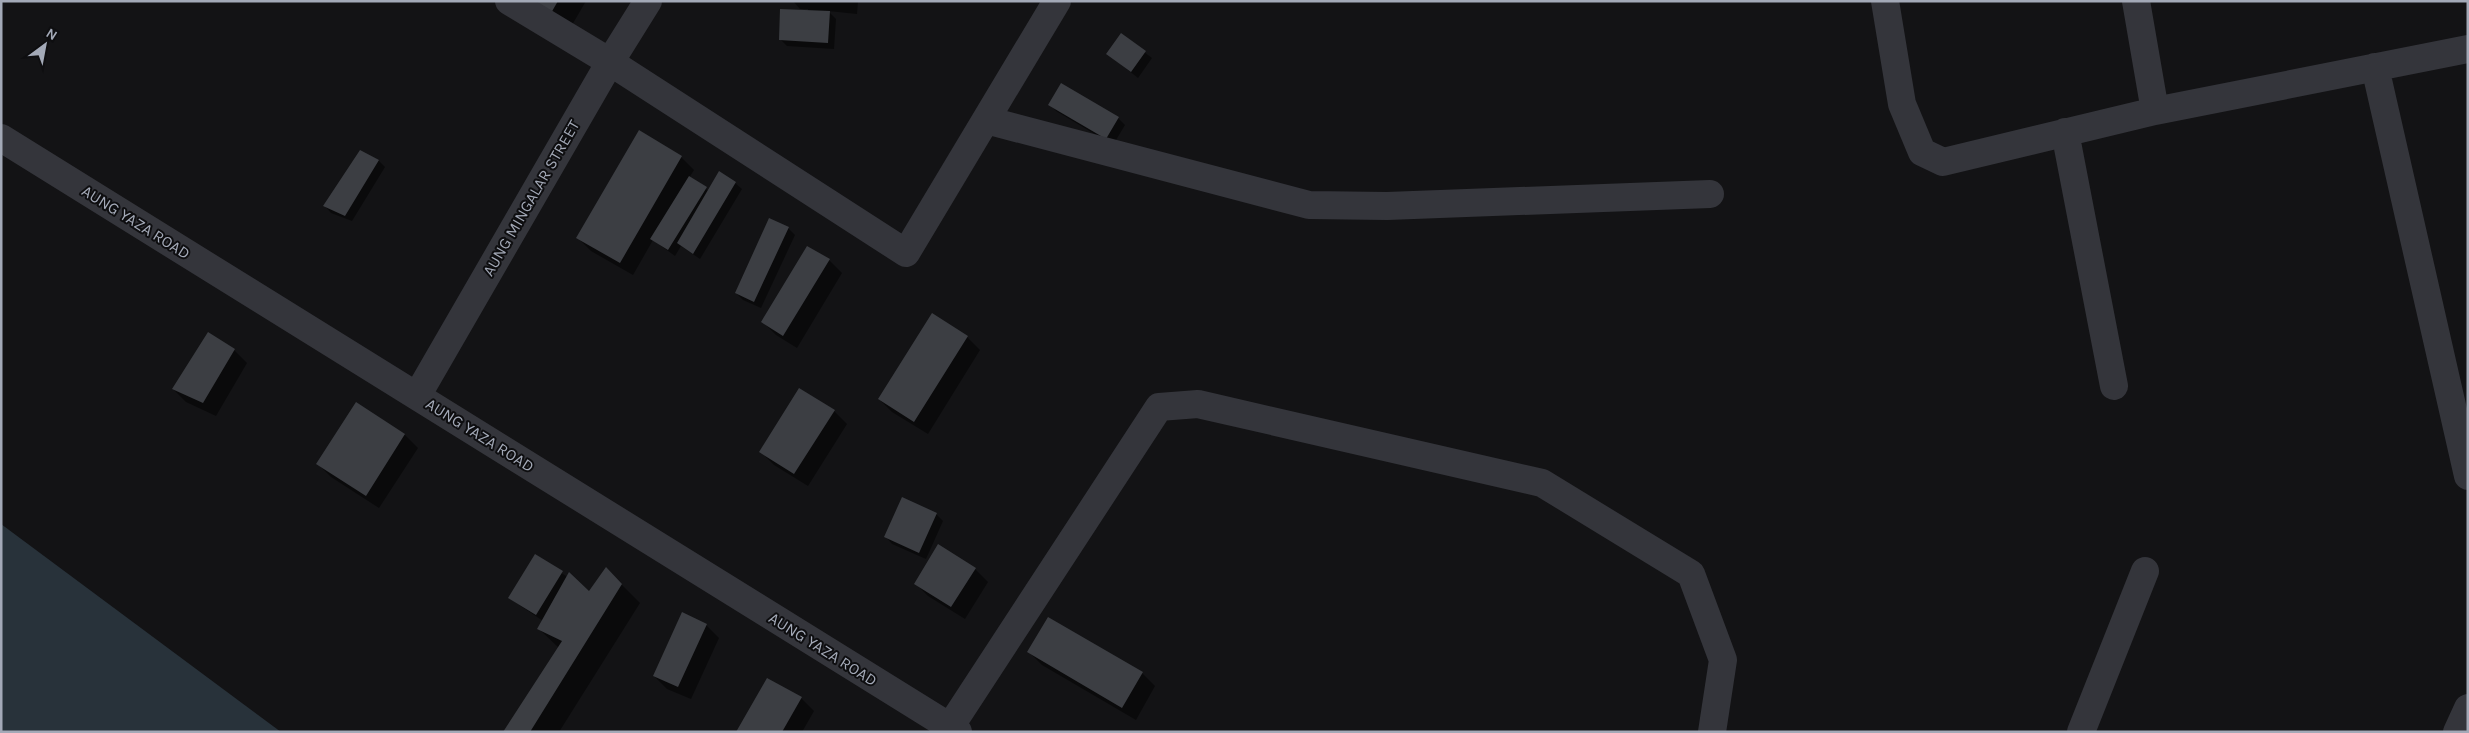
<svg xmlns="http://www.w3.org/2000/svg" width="2469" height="733" font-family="Karla,sans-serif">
<rect width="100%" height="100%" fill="#131315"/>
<path fill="#28323a" d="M1,524L281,732H1Z"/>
<path fill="#0007" d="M502,1H586L565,37Z
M793,1H858L857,14L828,11L836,19L834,49L787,46L780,39L808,12V9H800Z
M1121,35L1152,58L1138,78L1108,54Z
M1062,85L1118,118L1125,125L1113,145L1056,111L1050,104Z
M361,152L379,161L385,167L352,221L331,213L325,206Z
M681,157L694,170L689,178L709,191L735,183L742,189L700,259L681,246L675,256L653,240L633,275L591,251L578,238Z
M788,228L795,235L761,308L743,300L736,293Z
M829,260L842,273L797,348L776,335L763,322Z
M932,315L967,337L980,350L928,434L892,412L879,399Z
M234,350L247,363L216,416L186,402L173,389Z
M357,404L405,435L418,448L379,508L331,477L318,464Z
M834,411L847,424L808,486L774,465L761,452Z
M903,499L936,514L943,521L926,559L892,544L886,537Z
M536,555L590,593L606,569L640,603L559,732H505L559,648L539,629L543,621L509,598Z
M975,569L988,582L965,619L928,596L915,583Z
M706,625L719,638L691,699L667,689L654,676Z
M1029,652L1142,673L1155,686L1136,720L1042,665Z
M801,698L814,711L802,732H738Z"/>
<path fill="#3c3e43" d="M514,1H558L547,20Z
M780,9L830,11L828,43L779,40Z
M1121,33L1146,51L1131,72L1106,54Z
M1061,83L1119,117L1106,139L1048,105Z
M639,130L682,156L620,263L576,238Z
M360,150L379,160L345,216L323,206Z
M719,171L736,182L693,254L677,243Z
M689,176L707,187L668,250L650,239Z
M769,218L789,227L754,302L735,293Z
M807,246L830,259L783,336L761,322Z
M932,313L968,336L914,422L878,399Z
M208,332L235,349L203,403L172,389Z
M799,388L835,410L794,474L759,452Z
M356,402L405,434L366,496L316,464Z
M902,497L937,513L919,553L884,537Z
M938,544L976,568L951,607L914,584Z
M535,554L563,571L536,615L508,598Z
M606,567L622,584L530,732H503L562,641L537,629L569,572L589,591Z
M682,612L707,624L678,687L653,676Z
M1048,617L1143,672L1122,708L1027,652Z
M767,678L802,697L782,732H736Z"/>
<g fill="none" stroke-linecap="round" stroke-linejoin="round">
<path stroke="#34353b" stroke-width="28" d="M509,1L610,62L906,253L1057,1
M1885,1L1902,104L1922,152L1943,162L2155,111L2468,49
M2136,1L2155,111
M2375,67L2468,476
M986,120L1309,205L1387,206L1710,194
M2065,132L2114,386
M1,138L958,732
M417,396L610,62L648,1
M950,727L1159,407L1198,404L1542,483L1691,574L1723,660L1712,732
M2081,732L2145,571
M2457,732L2468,708"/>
</g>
<g text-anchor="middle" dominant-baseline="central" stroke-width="4" stroke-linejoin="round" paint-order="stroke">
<g font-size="16" fill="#a3a9b7" stroke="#0e0e10">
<text transform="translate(531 198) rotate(-60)">AUNG MINGALAR STREET</text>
<text transform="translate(136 222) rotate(32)">AUNG YAZA ROAD</text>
<text transform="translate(480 435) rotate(32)">AUNG YAZA ROAD</text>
<text transform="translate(823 649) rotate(32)">AUNG YAZA ROAD</text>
</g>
</g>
<rect width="2469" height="733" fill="none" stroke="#a3a9b7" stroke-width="5"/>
<g transform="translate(45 45) rotate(32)" stroke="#0e0e10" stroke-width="4" paint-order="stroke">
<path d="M0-4L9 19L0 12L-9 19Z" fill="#a3a9b7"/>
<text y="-8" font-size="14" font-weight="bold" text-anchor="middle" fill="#a3a9b7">N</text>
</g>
</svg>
